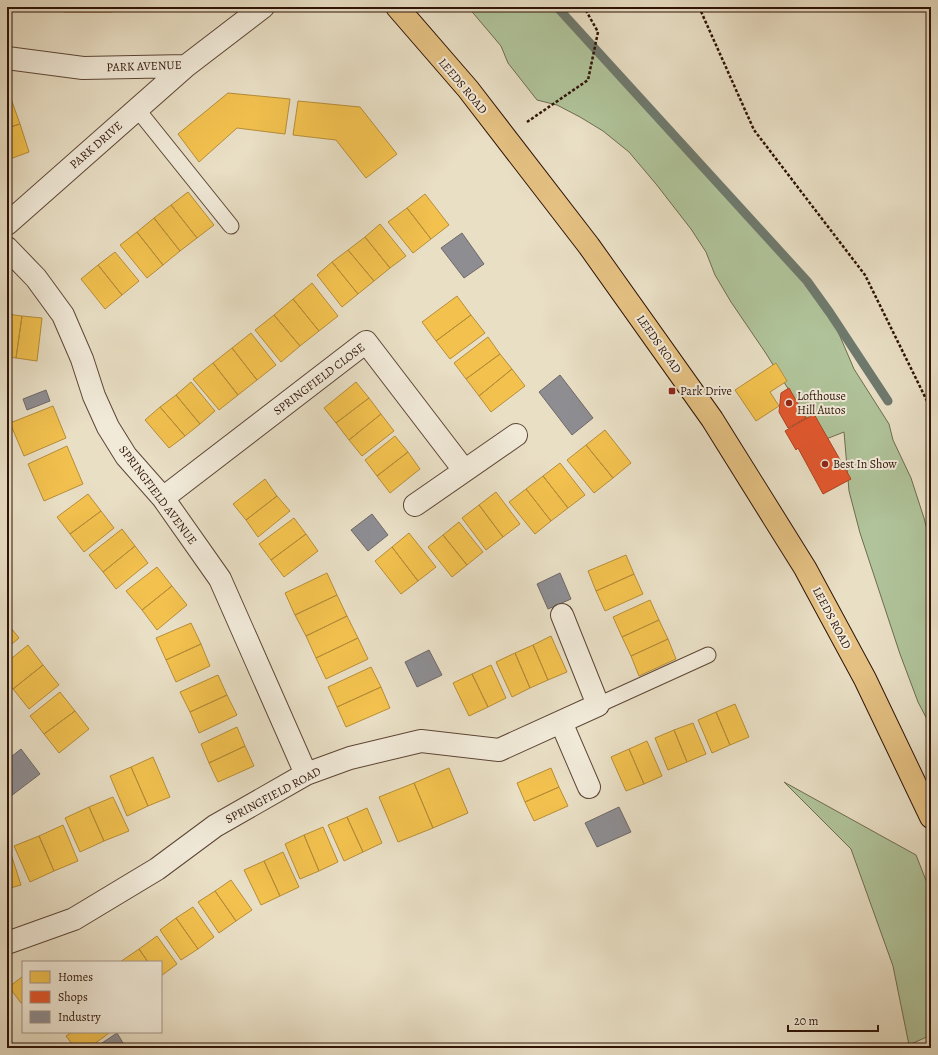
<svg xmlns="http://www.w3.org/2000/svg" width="938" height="1055" font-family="Alegreya,serif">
<rect width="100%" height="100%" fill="#e9dfc5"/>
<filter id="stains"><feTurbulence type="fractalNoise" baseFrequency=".005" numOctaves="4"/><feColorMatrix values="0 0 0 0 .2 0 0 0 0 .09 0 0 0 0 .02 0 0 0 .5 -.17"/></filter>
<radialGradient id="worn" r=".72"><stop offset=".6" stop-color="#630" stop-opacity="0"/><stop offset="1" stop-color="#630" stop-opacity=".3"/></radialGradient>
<path fill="#b0c39a" stroke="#6f6b50" d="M468,7H557L807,281L830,313L854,369L889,424L893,440L911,478L924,518L931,545V727L918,702L900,654L860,533L849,491L844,432L821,441L765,352L731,302L715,275L706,252L691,229L656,184L629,152L603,131L580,117L557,105L537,100L508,63L501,46Z
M784,782L916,855L931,893V1035L909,1045L893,966L851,849Z"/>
<path fill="#f2c14e" stroke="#b78d38" d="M64,7H88V12H64Z
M88,7H112V12H88Z
M228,93L290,99L285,134L237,128L199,162L178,134Z
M10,96L20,124L7,128V97Z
M298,101L360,107L397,154L366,178L336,140L293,135Z
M20,124L29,152L7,160V128Z
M188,192L214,225L197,238L171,205Z
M425,194L449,225L431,239L407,208Z
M171,205L197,238L180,251L154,218Z
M407,208L431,239L413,253L388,222Z
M154,218L180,251L163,265L137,232Z
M380,224L406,256L390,268L365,237Z
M137,232L163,265L147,278L120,245Z
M365,237L390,268L374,281L348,250Z
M348,250L374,281L358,294L332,262Z
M115,252L139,281L122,295L98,265Z
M332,262L358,294L342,307L317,275Z
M98,265L122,295L105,309L81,279Z
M312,283L338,316L319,331L293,299Z
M457,296L471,315L436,341L422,322Z
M293,299L319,331L300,346L274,315Z
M7,314L22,316L16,358L7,357Z
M274,315L300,346L281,362L255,330Z
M471,315L485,333L450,359L436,341Z
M22,316L42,318L37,361L16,358Z
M251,333L276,365L257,380L232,348Z
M488,337L500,354L466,379L454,363Z
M232,348L257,380L238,395L213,363Z
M500,354L512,369L479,396L466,379Z
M213,363L238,395L219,410L193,379Z
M776,363L787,381L770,392L779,406L756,421L735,390Z
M512,369L525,386L491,412L479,396Z
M191,382L215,411L200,424L176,395Z
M356,382L369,398L336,423L324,408Z
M176,395L200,424L185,436L160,407Z
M369,398L381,414L349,440L336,423Z
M53,406L66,438L24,456L10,423Z
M160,407L185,436L169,448L145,420Z
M381,414L394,431L362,456L349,440Z
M605,430L631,463L613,478L586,445Z
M395,436L408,452L377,476L365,460Z
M586,445L613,478L594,493L567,460Z
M67,446L83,484L44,501L28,464Z
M408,452L420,469L390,493L377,476Z
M560,463L585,495L568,508L543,476Z
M543,476L568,508L551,521L526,489Z
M265,479L277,496L246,520L233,504Z
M526,489L551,521L535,534L509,502Z
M496,492L520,524L503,537L479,505Z
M88,494L101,511L70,534L57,517Z
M277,496L290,511L258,537L246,520Z
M479,505L503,537L486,550L462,518Z
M101,511L114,528L84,552L70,534Z
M294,518L306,534L271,560L259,544Z
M459,522L483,552L467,565L443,535Z
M122,529L135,546L103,572L89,555Z
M409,533L436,567L418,581L392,547Z
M306,534L318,551L284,577L271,560Z
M443,535L467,565L452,577L428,547Z
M135,546L148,563L116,589L103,572Z
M392,547L418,581L401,594L375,561Z
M626,555L634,574L596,591L588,571Z
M157,567L172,586L142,610L126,591Z
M327,573L337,595L295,615L285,593Z
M634,574L643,594L605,611L596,591Z
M172,586L187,605L157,630L142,610Z
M337,595L347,616L306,636L295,615Z
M650,600L659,620L622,637L613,617Z
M347,616L358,638L316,658L306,636Z
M659,620L668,639L631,656L622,637Z
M7,623L19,638L7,648Z
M191,623L201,644L166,660L156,638Z
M551,636L567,672L548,680L533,645Z
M358,638L368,659L326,679L316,658Z
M668,639L676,659L639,676L631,656Z
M201,644L210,666L176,682L166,660Z
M28,645L43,665L13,689L7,681V662Z
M533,645L548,680L530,688L515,653Z
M515,653L530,688L512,697L496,662Z
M43,665L59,685L29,709L13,689Z
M491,665L506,698L488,707L472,674Z
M371,667L381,687L337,707L328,687Z
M472,674L488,707L469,716L453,683Z
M218,675L227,695L190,712L180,692Z
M381,687L390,708L346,727L337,707Z
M60,692L75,711L44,734L30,716Z
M227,695L237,715L199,733L190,712Z
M735,704L749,737L730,745L716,712Z
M75,711L89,729L59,753L44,734Z
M716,712L730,745L712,753L698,720Z
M693,723L706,754L687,762L674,730Z
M237,727L245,746L209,763L201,744Z
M674,730L687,762L668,770L655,738Z
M647,741L662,776L644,784L629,749Z
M245,746L254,766L218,782L209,763Z
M629,749L644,784L626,791L611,757Z
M153,757L170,797L148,806L131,767Z
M131,767L148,806L127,816L110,776Z
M449,768L468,813L433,828L414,783Z
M551,768L559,787L525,802L517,783Z
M414,783L433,828L398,842L379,797Z
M559,787L568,806L534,821L525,802Z
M113,797L129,831L104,841L89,807Z
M89,807L104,841L80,852L65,818Z
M367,808L382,843L363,852L347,817Z
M347,817L363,852L344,861L328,825Z
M63,825L78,861L54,871L39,836Z
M323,827L338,862L319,871L304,835Z
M304,835L319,871L300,879L285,844Z
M39,836L54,871L30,882L14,846Z
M10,851L21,885L7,889V852Z
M283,852L299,887L280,896L264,861Z
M264,861L280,896L261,905L244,870Z
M231,880L252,910L236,921L215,891Z
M215,891L236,921L219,933L198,902Z
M193,907L214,937L198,949L176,918Z
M176,918L198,949L181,960L160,930Z
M157,936L177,964L161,976V962H148L139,949Z
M139,949L148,962H120Z
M23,976V1002L21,1003L9,987Z
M72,1032H109V1033L89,1048H75L66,1036Z"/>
<path fill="#e4572e" stroke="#ad4322" d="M789,388L806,418L788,428L779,412L781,393Z
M814,414L851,479L823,494L798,448L796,450L785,431Z"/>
<path fill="#8d8d92" stroke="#706868" d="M462,233L484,264L464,278L441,248Z
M560,375L593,418L572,435L539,392Z
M46,390L50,401L27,410L23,399Z
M372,514L388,535L368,551L351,530Z
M560,573L571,599L548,609L537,584Z
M429,650L442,675L417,687L405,662Z
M21,749L40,774L11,796L7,792V760Z
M619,807L631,832L597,847L585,823Z
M117,1033L126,1048H97L96,1047Z"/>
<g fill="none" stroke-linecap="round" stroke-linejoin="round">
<path stroke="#6e796d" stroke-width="9" d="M557,7L807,281L830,313L888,401"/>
<g stroke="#5d4636" stroke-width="17">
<path id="lane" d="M137,109L231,226
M598,705L708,655"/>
</g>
<g stroke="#5d4636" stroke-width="24">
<path id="street" d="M7,58L83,68L186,66L263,7
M7,224L186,66
M7,248L36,278L63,315L82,359L94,396L108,427L126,456L163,498L220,579L306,774
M163,498L366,342L464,470
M415,505L516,435
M561,722L589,787
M7,943L74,919L157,869L215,826L306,774L350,758L421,741L499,750L598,705L562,615"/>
</g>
<g stroke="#2e1306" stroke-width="24">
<path id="primary" d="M397,7L468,89L589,246L712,419L805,568L865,679L931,817"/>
</g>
<path stroke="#2e1306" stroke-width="2.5" stroke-dasharray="3 2" stroke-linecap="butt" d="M699,7L754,130L865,275L931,409
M527,122L588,80L598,32L584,7"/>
<use href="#lane" stroke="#f1ead9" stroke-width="15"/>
<use href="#street" stroke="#f1ead9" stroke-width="22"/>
<use href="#primary" stroke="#e4c082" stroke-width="22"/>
</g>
<g fill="#8f2418" stroke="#f1ead9" stroke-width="1.5">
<rect x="668" y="387" width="8" height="8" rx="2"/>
<circle cx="789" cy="403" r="4"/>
<circle cx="825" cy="464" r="4"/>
</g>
<g text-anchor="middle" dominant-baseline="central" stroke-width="4" stroke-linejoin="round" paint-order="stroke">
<g font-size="12" fill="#2e1306" stroke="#f1ead9">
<text transform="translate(144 66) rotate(-2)">PARK AVENUE</text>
<text transform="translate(463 86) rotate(50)">LEEDS ROAD</text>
<text transform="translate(96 145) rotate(-41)">PARK DRIVE</text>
<text transform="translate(659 344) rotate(55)">LEEDS ROAD</text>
<text transform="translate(319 379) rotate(-37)">SPRINGFIELD CLOSE</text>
<text transform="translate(158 495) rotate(53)">SPRINGFIELD AVENUE</text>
<text transform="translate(832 618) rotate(62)">LEEDS ROAD</text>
<text transform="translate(273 795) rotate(-28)">SPRINGFIELD ROAD</text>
</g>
<g font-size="12" fill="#2e1306" stroke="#f1ead9" text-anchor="start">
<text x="680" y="391">Park Drive</text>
<text x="797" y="396">Lofthouse<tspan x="797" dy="14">Hill Autos</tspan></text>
<text x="833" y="464">Best In Show</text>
</g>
</g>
<rect width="938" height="1055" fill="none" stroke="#e9dfc5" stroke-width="24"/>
<rect x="8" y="8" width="922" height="1039" fill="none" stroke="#2e1306" stroke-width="2"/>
<rect x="12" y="12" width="914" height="1031" fill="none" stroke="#2e1306"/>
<rect x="22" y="961" width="140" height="72" fill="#f1ead9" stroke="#a39485"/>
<rect x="30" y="971" width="20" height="12" fill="#f2c14e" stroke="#a39485"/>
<text x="58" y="981" font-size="12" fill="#2e1306">Homes</text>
<rect x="30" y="991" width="20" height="12" fill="#e4572e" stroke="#a39485"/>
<text x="58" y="1001" font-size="12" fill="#2e1306">Shops</text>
<rect x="30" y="1011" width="20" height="12" fill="#8d8d92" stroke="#a39485"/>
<text x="58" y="1021" font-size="12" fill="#2e1306">Industry</text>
<path d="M788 1025v6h90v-6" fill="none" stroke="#2e1306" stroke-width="2"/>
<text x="794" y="1025" font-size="12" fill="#2e1306" stroke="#f1ead9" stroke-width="3" paint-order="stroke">20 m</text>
<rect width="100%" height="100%" filter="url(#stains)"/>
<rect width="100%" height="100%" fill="url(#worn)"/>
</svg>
